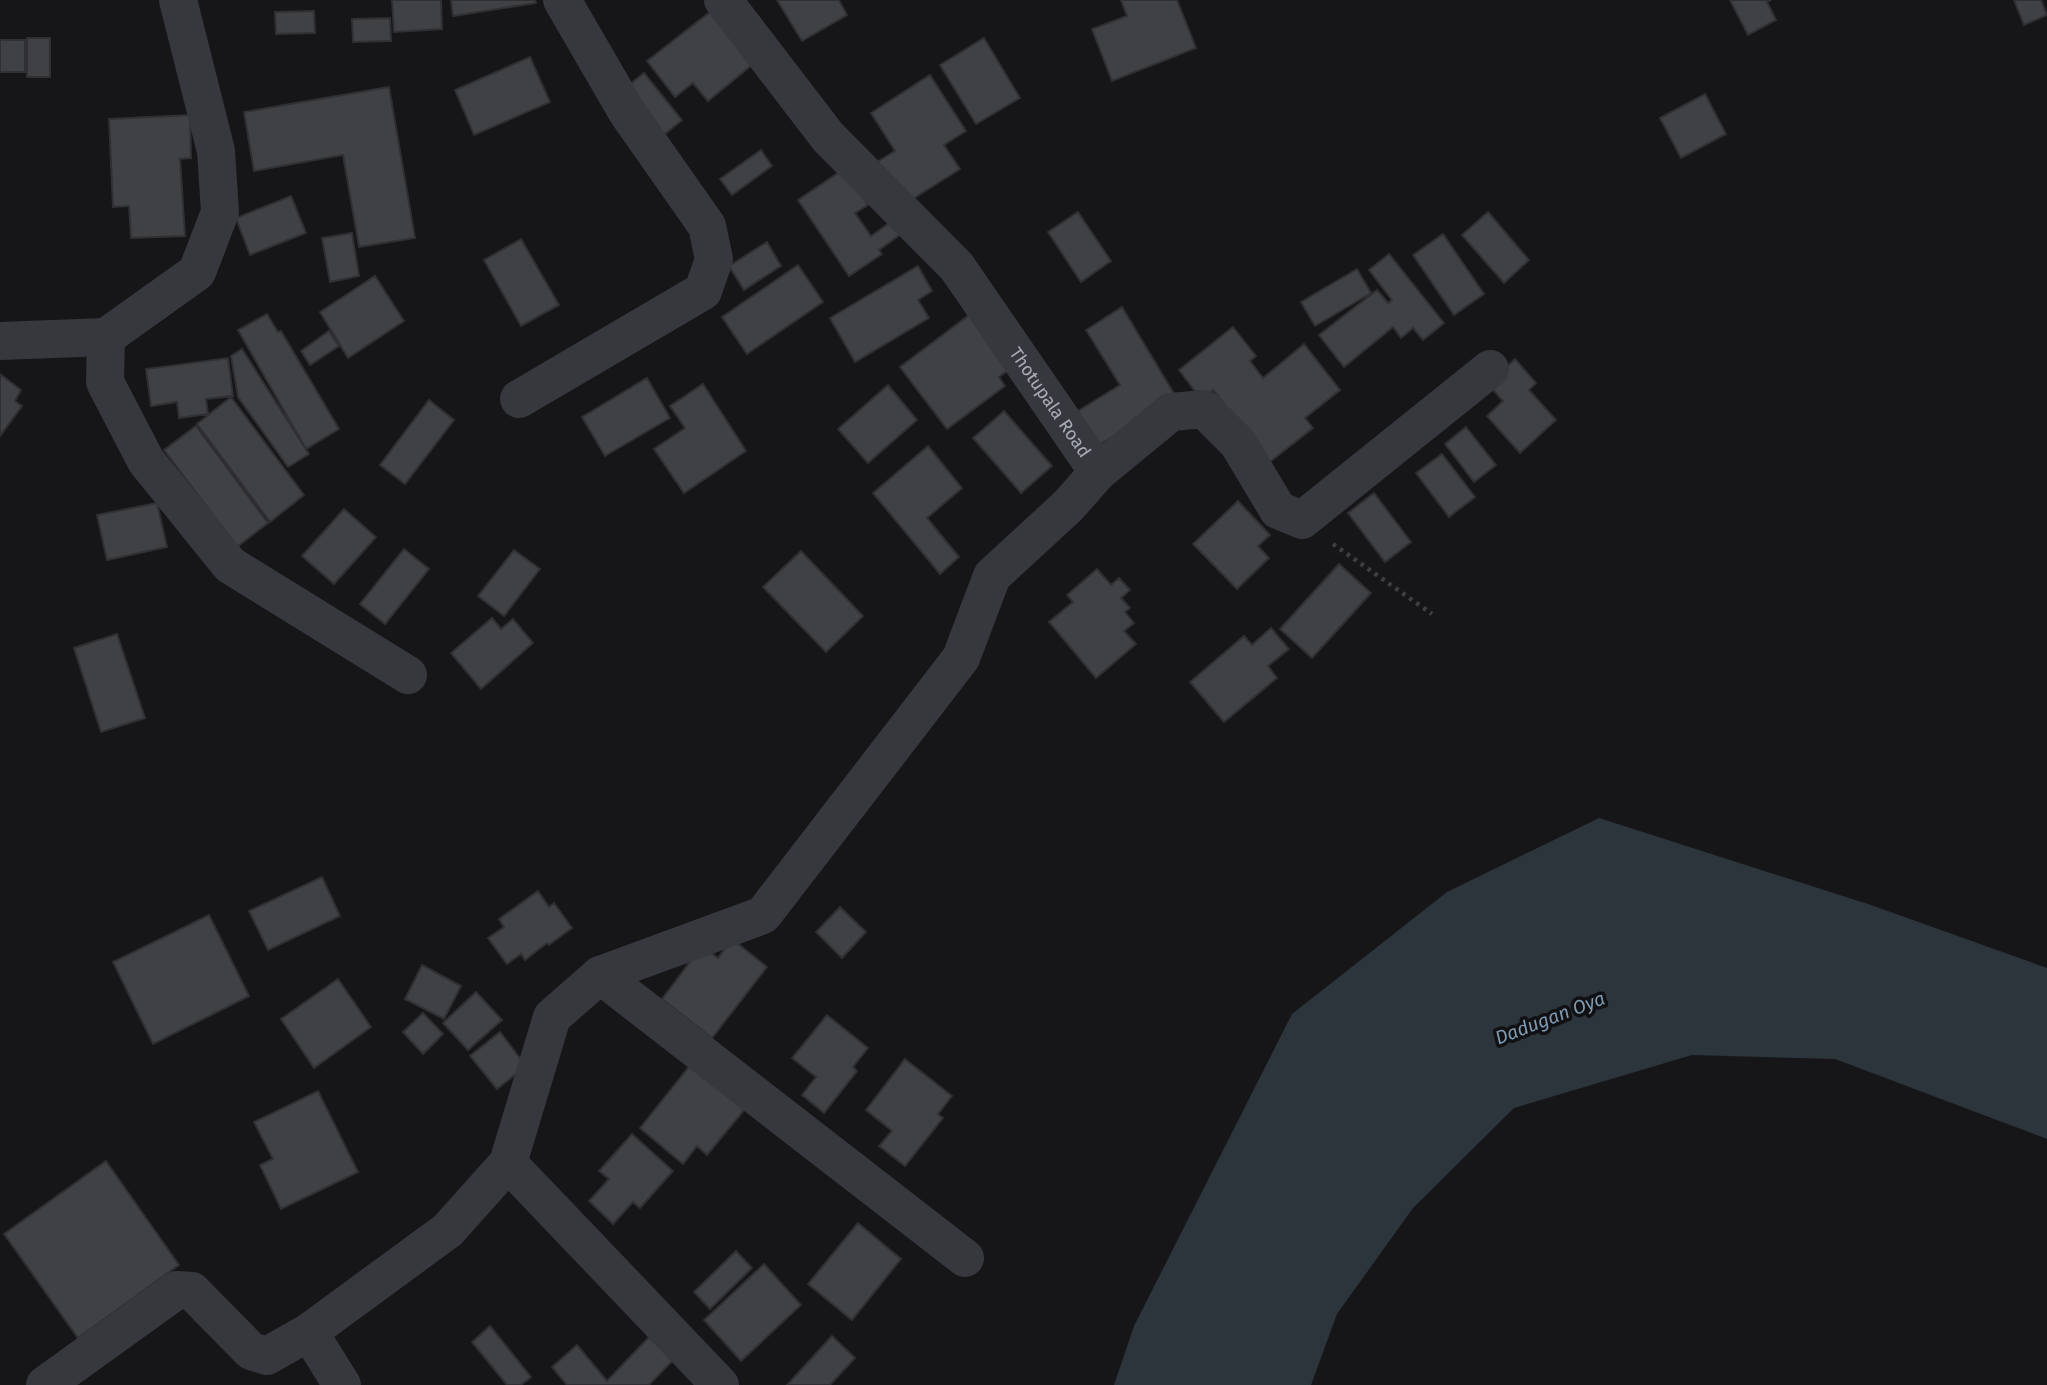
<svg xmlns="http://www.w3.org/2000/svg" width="2047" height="1385" font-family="'Fira Sans',sans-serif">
<rect width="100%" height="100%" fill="#161618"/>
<path fill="#2c353c" d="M1599,818L1871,905L2047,968V1139L1835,1059L1692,1055L1514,1108L1413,1208L1337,1314L1311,1385H1114L1134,1326L1292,1014L1447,892Z"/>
<path fill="#404145" stroke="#303034" stroke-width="2" d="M392,0H441L442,29L394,32Z
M451,0H535L536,3L453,16Z
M777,0H839L847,15L802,41Z
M1121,0H1177L1196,48L1112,81L1092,29L1127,16Z
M1730,0H1771L1767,2L1776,20L1748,35Z
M2014,0H2041L2047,15L2024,25Z
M314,11L315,33L276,34L275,12Z
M710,12L752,65L708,101L693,83L675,97L647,61Z
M390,18L391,41L353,42L352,19Z
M27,38H50V77H27Z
M984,38L1020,98L976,124L940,65Z
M0,40H25V72H0Z
M530,57L550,102L474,135L455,90Z
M644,73L682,120L660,138L622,91Z
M930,75L966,131L944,145L960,169L903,205L877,162L895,151L871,113Z
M389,87L415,238L359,247L343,155L254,171L244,112Z
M1705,94L1726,134L1681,158L1660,118Z
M190,115L191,158L180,159L185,236L131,238L129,206L113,207L109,119Z
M761,150L772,166L732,195L720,179Z
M844,169L868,205L855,213L871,236L892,221L901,234L879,250L882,254L849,276L798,200Z
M291,196L306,233L250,255L236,218Z
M1078,212L1111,261L1081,282L1048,232Z
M1488,212L1529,260L1504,283L1462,235Z
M352,233L359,276L330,282L322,238Z
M1443,234L1484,294L1454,315L1413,255Z
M521,239L559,305L521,326L484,260Z
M767,242L781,266L744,290L729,266Z
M1389,254L1444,323L1423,340L1413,328L1401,338L1393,327L1344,367L1319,335L1377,290L1388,303L1392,300L1369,270Z
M798,265L823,302L747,354L722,317Z
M918,266L932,291L918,300L929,318L855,362L830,318Z
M1357,269L1371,293L1315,326L1301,302Z
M375,276L404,321L348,358L320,312Z
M1122,307L1176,397L1094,448L1073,414L1120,385L1086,330Z
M972,313L1012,367L999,377L1005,386L947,429L900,367Z
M267,314L278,332L281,331L339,429L306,449L238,330Z
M1233,327L1256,356L1250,361L1263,378L1304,344L1340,390L1305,418L1313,428L1266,465L1250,437L1213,390L1201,399L1179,370Z
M329,331L339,346L310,365L301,351Z
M242,349L309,454L288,467L238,397L231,356Z
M228,358L233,396L206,399L208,414L179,418L177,402L151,406L146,369Z
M1515,359L1536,383L1529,390L1556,420L1520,453L1487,416L1503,401L1488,384Z
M0,374L21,390L15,401L22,406L0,436Z
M647,378L670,418L605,456L582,417Z
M703,384L746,451L684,493L654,449L685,428L670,406Z
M888,385L917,420L868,463L838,429Z
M231,397L304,495L270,522L197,424Z
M429,400L454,420L405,484L380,465Z
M1004,411L1052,466L1021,493L973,438Z
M196,426L268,523L237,547L164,450Z
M1466,427L1496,465L1474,482L1445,444Z
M928,446L962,488L927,518L959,557L940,574L873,493Z
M1442,454L1475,497L1449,517L1416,473Z
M1374,493L1411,542L1385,562L1348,513Z
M1238,501L1270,535L1258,546L1269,558L1237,589L1193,544Z
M157,503L167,547L107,560L97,515Z
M344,509L376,537L334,584L302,556Z
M404,549L429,569L385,624L360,604Z
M514,550L540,569L504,616L478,596Z
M801,551L863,616L826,652L763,587Z
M1339,564L1371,593L1312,658L1280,629Z
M1097,569L1111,585L1119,578L1130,590L1121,598L1130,608L1125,612L1134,623L1124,631L1136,644L1096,678L1049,622L1073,602L1067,595Z
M492,618L501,629L513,619L533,643L481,689L451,653Z
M1271,628L1289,649L1268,666L1277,678L1224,722L1190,682L1244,636L1252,645Z
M117,634L145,718L101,732L74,648Z
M322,877L340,916L268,950L249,911Z
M538,891L549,907L554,903L572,928L549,945L547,943L525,960L521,954L507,964L488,938L504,927L499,919Z
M840,907L866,932L842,958L816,932Z
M209,915L249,996L153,1044L113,962Z
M732,939L767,967L712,1038L662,999L702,946L718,958Z
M422,965L461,986L444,1019L405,999Z
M338,979L371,1027L314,1068L281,1019Z
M476,992L502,1020L468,1050L443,1023Z
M423,1013L443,1034L423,1054L403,1032Z
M827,1015L868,1048L853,1067L857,1071L824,1113L802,1095L816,1077L792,1058Z
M500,1032L526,1066L497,1089L470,1056Z
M905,1059L952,1096L938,1114L943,1118L905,1166L879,1146L892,1131L866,1110Z
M692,1063L746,1108L707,1155L697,1146L683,1164L640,1128Z
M318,1091L358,1172L281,1209L260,1165L273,1159L254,1122Z
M632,1134L673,1171L640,1208L633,1202L613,1224L589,1201L609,1179L599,1171Z
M106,1161L179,1265L78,1338L4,1234Z
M858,1223L901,1259L852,1320L808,1284Z
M736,1251L752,1268L710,1309L694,1292Z
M764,1264L801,1305L741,1361L704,1320Z
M490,1326L531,1377L521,1385H507L472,1342Z
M652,1334L676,1357L649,1385H567L552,1367L577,1345L607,1381Z
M832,1336L855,1358L830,1385H787Z"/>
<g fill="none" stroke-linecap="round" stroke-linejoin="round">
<path stroke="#3d3f44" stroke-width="4.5" stroke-dasharray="3.5 5" stroke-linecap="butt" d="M1333,544L1432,614"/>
<g stroke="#37383d" stroke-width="38">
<path d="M178,0L216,151L220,212L197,272L106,337L105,382L146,461L230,565L408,675"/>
<path id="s1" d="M723,0L828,137L957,267L1098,472L1171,412L1204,409L1238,443L1278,510L1302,520L1490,369"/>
<path d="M0,341L106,337"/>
<path d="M519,399L703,291L714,259L707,226L627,112L562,0"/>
<path d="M600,975L965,1258"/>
<path d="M508,1163L720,1385"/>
<path d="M309,1332L342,1385"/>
<path d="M45,1385L177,1290L192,1291L251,1351L267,1356L309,1332L448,1230L508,1163L552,1017L600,975L763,915L961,658L992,576L1068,506L1098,472"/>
</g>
</g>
<g text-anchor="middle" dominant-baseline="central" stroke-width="7" stroke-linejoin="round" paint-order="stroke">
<g font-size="18" fill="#a8adb8" stroke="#111113">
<text stroke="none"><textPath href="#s1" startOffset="520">Thotupala Road</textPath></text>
</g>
<g font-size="19" font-style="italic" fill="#7f9bb3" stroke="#111113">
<text transform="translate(1550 1018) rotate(-21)">Dadugan Oya</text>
</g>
</g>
</svg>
